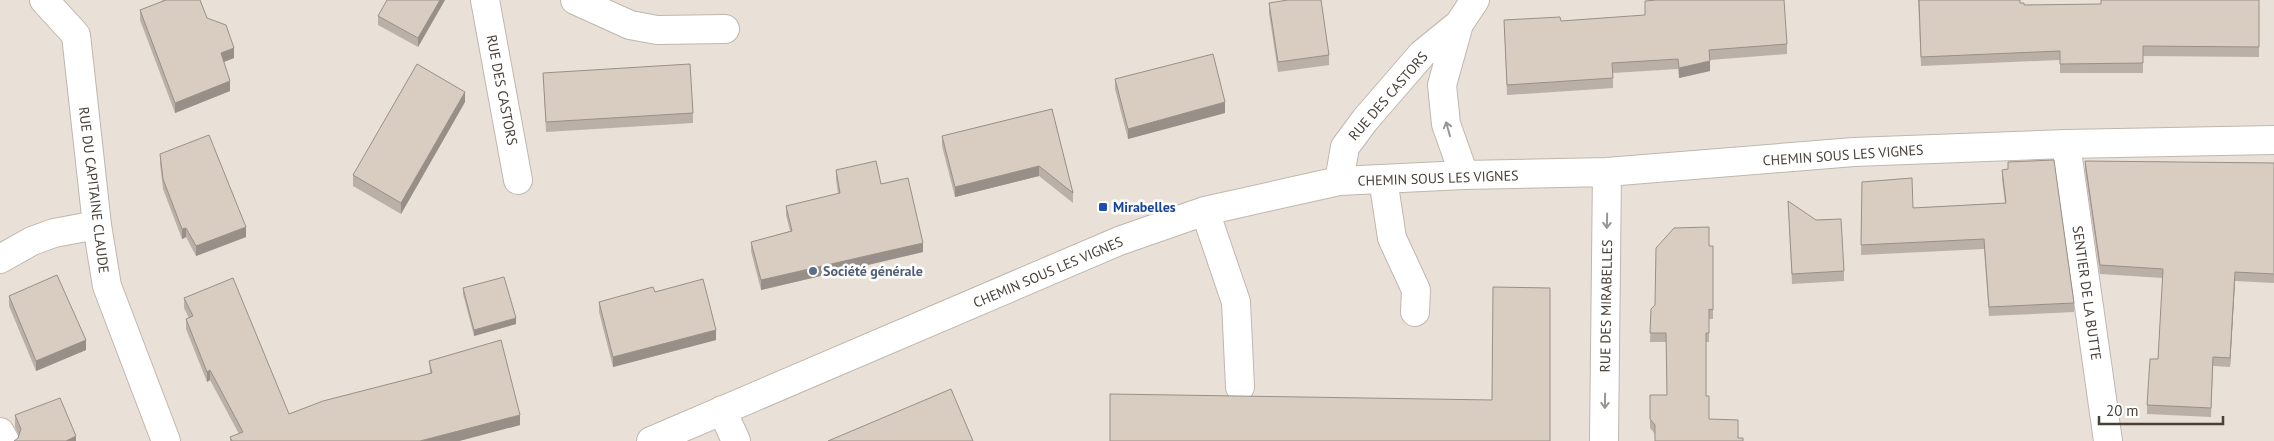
<svg xmlns="http://www.w3.org/2000/svg" width="2274" height="441" font-family="'PT Sans',sans-serif">
<rect width="100%" height="100%" fill="#f5f0ea"/>
<path fill="#e9e1d8" d="M0,0H2274V441H0Z"/>
<g fill="none" stroke-linecap="round" stroke-linejoin="round">
<g stroke="#c0b6ac" stroke-width="30">
<path id="minor" d="M44,0L76,35L97,225L107,286L166,441
M485,0L518,180
M575,0L630,25L657,30L725,29
M2066,144L2108,441
M1464,175L1446,124L1442,85L1459,24L1475,0
M1383,179L1392,238L1416,290L1415,312
M1339,181L1345,147L1365,120L1422,54L1459,24
M1205,211L1236,302L1240,387
M0,259L32,241L54,233L97,225
M722,410L736,441
M0,432L5,441
M651,441L1119,241L1205,211L1339,181L1464,175L1607,172L1854,152L2066,144L2274,140
M1604,441L1607,172"/>
</g>
<use href="#minor" stroke="#fff" stroke-width="28"/>
</g>
<path fill="#bbb0a7" d="M162,0H200L207,18L234,58L224,62L230,91L175,113L140,20V10L163,1Z
M445,0L418,47L378,25V16Z
M1918,0H2020V3L2024,5L2101,4L2259,0V57L2143,56V73H2060V60L1921,66Z
M1269,3L1329,55V65L1278,72L1269,13Z
M1504,20L1561,21L1787,44V54L1710,60V71L1679,78L1678,69L1613,73V88L1507,95Z
M543,73L693,113V123L546,132Z
M1115,79L1225,113L1128,139L1115,89Z
M465,102L401,214L353,186V175Z
M1052,109L1073,193V203L1039,176L955,197L942,146V136Z
M160,154L246,237L196,256L186,237L182,239L163,189L160,164Z
M2085,161L2274,163V283L2235,281L2230,367L2213,366L2211,417L2147,414V405L2158,359L2163,278L2100,274L2085,170Z
M836,170L881,184L923,252L761,290L751,251V242L790,231L786,215V206L838,194L836,179Z
M2002,170L2074,303V312L1989,316L1984,249L1861,255L1862,182L1913,208L2005,203L2002,179Z
M1788,201L1844,271V281L1792,284Z
M1709,246L1713,310V319H1709V342H1706L1655,434L1650,428V395H1667L1666,342H1650L1651,309L1655,305Z
M463,288L516,324L474,336L463,294Z
M655,292L716,340L613,367L599,312V302Z
M9,296L86,350L36,371L9,306Z
M184,298L289,414L430,373L429,361L520,425L459,441H230V437L239,434L210,380L207,382L186,329V319L189,318L184,308Z
M15,415L76,441L18,438L19,436L15,427Z"/>
<path fill="#989088" d="M440,0H445L418,47V38Z
M234,48V58L221,63V53Z
M1710,61V71L1679,78V68Z
M230,81V91L175,113V103Z
M465,92V102L401,214V203Z
M1225,102V113L1128,139V129Z
M1039,166V176L955,197V187Z
M246,227V237L196,256V246Z
M186,228V237L182,239V229Z
M923,243V252L761,290V280Z
M2235,272V281L2230,367V358Z
M516,318V324L474,336V330Z
M716,330V340L613,367V357Z
M86,340V350L36,371V361Z
M210,370V380L207,382V372Z
M520,415V425L459,441H420Z
M76,436V441H66Z"/>
<path fill="#d9cdc2" stroke="#989088" d="M166,0H200L207,18L226,25L234,48L221,53L230,81L175,103L140,10Z
M387,0H440L418,38L378,16Z
M1288,0H1321L1329,55L1278,62L1269,3Z
M1657,0H1784L1787,44L1709,50L1710,61L1679,68L1678,59L1612,63L1613,78L1507,85L1504,20L1560,17L1561,21L1645,15V1Z
M1919,0H2020V3H2024V5L2101,4V0H2259V47L2143,46V63L2060,64V51L1921,57Z
M1213,54L1225,102L1128,129L1115,79Z
M417,64L465,92L401,203L353,175Z
M690,64L693,113L546,122L543,73Z
M1052,109L1073,193L1039,166L955,187L942,136Z
M209,135L246,227L196,246L186,228L182,229L163,179L160,154Z
M2054,160L2074,303L1989,307L1984,239L1861,245L1862,182L1912,178L1913,208L2006,203L2002,170L2008,169V162Z
M876,161L881,184L908,178L923,243L761,280L751,242L792,231L786,206L840,193L836,170Z
M2085,161L2274,163V274L2235,272L2230,358L2213,357L2211,408L2147,405L2150,359H2158L2163,269L2100,265Z
M1788,201L1816,220L1841,219L1844,271L1792,274Z
M1709,227V246H1713V310L1709,309V333H1706V396H1709V419L1738,420V438H1743V441H1655V425L1650,419V395H1667L1666,333H1650L1651,309L1655,305L1656,248L1674,228Z
M57,275L86,340L36,361L9,296Z
M504,277L516,318L474,330L463,288Z
M233,278L289,414L323,401L432,373L429,361L501,340L520,415L420,441H232L230,437L243,432L210,370L207,372L186,319L193,316L184,298Z
M703,279L716,330L613,357L599,302L653,287L655,292Z
M1493,287L1550,288V441H1110V394L1492,400Z
M951,389L973,441H828Z
M60,398L76,436L66,441H14L18,438L21,429L15,415Z"/>
<defs><path id="oneway-shaft" d="M-6 0H5M1.5-3L5.5 0L1.5 3" fill="none" stroke-width="1.6" stroke-linecap="round" stroke-linejoin="round" transform="scale(1.25)"/></defs>
<g stroke="#9b9692">
<use href="#oneway-shaft" transform="translate(1448 129) rotate(-106)"/>
<use href="#oneway-shaft" transform="translate(1607 221) rotate(91)"/>
<use href="#oneway-shaft" transform="translate(1605 401) rotate(91)"/>
</g>
<rect fill="#1a4fb4" stroke="#fff" stroke-width="2" x="1098" y="202" width="10" height="10" rx="2.5"/>
<circle fill="#5c6f8a" stroke="#fff" stroke-width="2" cx="813" cy="271" r="5"/>
<g text-anchor="middle" dominant-baseline="central" stroke-width="5" stroke-linejoin="round" paint-order="stroke">
<g font-size="14" fill="#494038" stroke="#fff">
<text transform="translate(502 90) rotate(79)">RUE DES CASTORS</text>
<text transform="translate(1388 96) rotate(-49)">RUE DES CASTORS</text>
<text transform="translate(1843 155) rotate(-4)">CHEMIN SOUS LES VIGNES</text>
<text transform="translate(1438 178) rotate(-2)">CHEMIN SOUS LES VIGNES</text>
<text transform="translate(94 190) rotate(83)">RUE DU CAPITAINE CLAUDE</text>
<text transform="translate(1048 272) rotate(-23)">CHEMIN SOUS LES VIGNES</text>
<text transform="translate(2087 293) rotate(82)">SENTIER DE LA BUTTE</text>
<text transform="translate(1606 306) rotate(-89)">RUE DES MIRABELLES</text>
</g>
<g font-size="14" font-weight="bold" fill="#164399" stroke="#fff" text-anchor="start">
<text x="1113" y="207">Mirabelles</text>
</g>
<g font-size="14" font-weight="bold" fill="#4e5e75" stroke="#fff" text-anchor="start">
<text x="823" y="271">Société générale</text>
</g>
</g>
<path d="M2099 416v8h124v-8" fill="none" stroke="#494038" stroke-width="2.5"/>
<text x="2106" y="416" font-size="15" fill="#494038" stroke="#ffffff" stroke-width="4" paint-order="stroke">20 m</text>
</svg>
